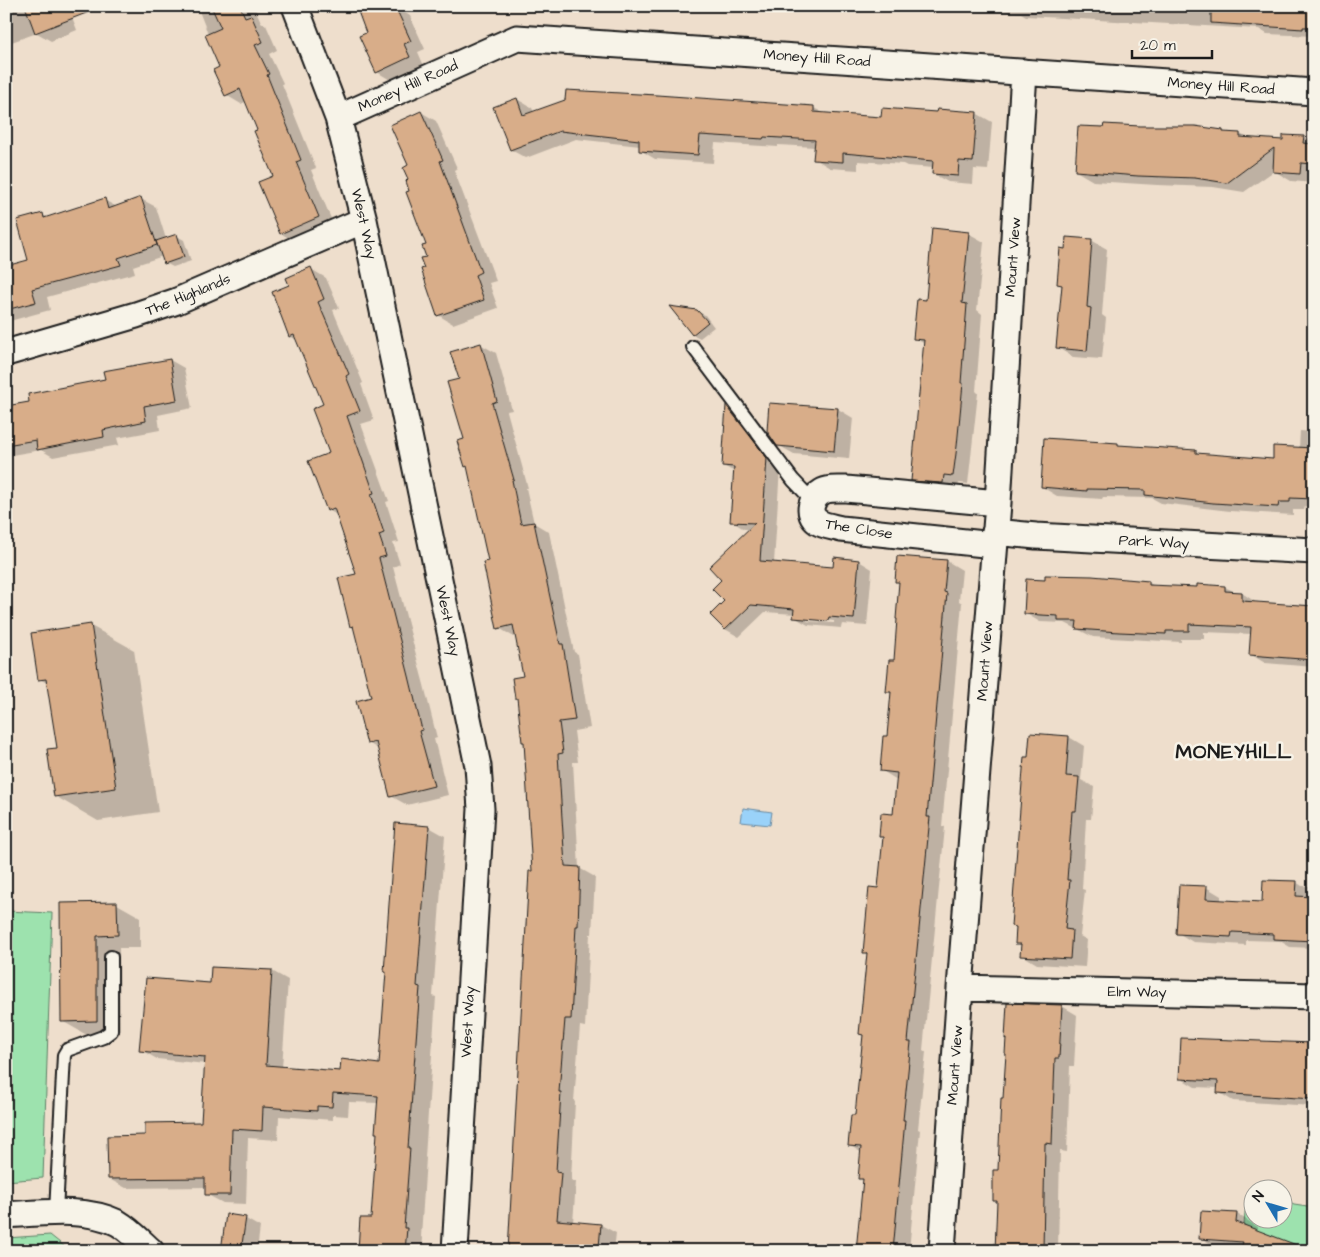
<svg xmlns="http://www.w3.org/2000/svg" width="1320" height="1257" font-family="'Architects Daughter',sans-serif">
<rect width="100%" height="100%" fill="#eedecc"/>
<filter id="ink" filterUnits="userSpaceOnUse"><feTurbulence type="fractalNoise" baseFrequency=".02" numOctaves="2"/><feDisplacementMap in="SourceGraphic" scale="10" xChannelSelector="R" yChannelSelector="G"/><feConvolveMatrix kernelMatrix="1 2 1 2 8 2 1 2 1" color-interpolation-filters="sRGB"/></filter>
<g filter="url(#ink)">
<path fill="#9de2ae" stroke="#5c7f65" d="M6,911L52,913L43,1178L6,1181Z
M1252,1197V1220H1282L1283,1200L1294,1205L1314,1208V1251H1276L1244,1225C1245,1216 1244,1203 1252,1197Z
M50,1235L70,1251H6V1238Z"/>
<path fill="#9ad2f9" stroke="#6889a1" d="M743,808L772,812L770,825L741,822Z"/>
<path fill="#0003" fill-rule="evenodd" d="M6,6H81L72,17L77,30L51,41L37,33L6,44Z
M197,6H254L261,22L266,25L277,50L269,54L283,83L282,84L316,168L311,170L334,226L296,242L280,233L275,176L259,130L247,101L241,104L226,95L221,67Z
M356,6H401L404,12L410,16L425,49L418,52L424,66L392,81L377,72L368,33Z
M939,6H1314V36L1267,34L1259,29L1026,16L1021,13Z
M517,99L532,108L534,112L814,108L825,114L882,118L938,113H976L992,122L988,170L974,169L973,184L948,182L933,174L934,168L907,166L903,164L858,161V170L830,168L815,159V147L778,145V147L715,143L713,163L655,159L640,150V146L576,139L526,158L511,150Z
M421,112L436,121L457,168L454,170L496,281L489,283L498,308L453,324L438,315L425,269L428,257L427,246L411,192L410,165Z
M1223,131L1227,133L1240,134L1249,139L1284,141V136L1314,139V183L1291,181L1274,171L1244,192L1213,187L1157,185L1093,181L1076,171Z
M141,199L156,207L166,239L177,236L184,240L191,261L173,267L165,263L163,256L133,266L135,273L47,297L50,310L6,322V268L30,261L43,215L49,218L104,200L117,207Z
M968,233L984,242L977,310L982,314L976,391L978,393L968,484L959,483L958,491L927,489L912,480L925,344L914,338L927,301Z
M1091,240L1107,249L1102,315L1106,318L1102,359L1073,357L1058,348L1064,286L1059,284L1066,250Z
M311,269L326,278L339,308L333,310L363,383L361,384L374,420L361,424L389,501L386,502L399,542L393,543L400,564L393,567L424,685L437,738L434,739L448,795L407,805L391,796L380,750L368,743L373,698L355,629L351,626L357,575L337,515L328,510L330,454L325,405L298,341L290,336L291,285Z
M697,311L705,315L714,327L700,338L692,334Z
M480,344L496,353L512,410L507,411L528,488H526L534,523L549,532L574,652L578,654L590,728L574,731L578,762H573L579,868L595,877L592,934H590L585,1027L580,1026L574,1101L575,1102L571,1180L576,1182L573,1223L601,1225L616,1233L614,1251H509L513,1161L533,873L525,742L518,699L516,697L525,677L516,636L514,637L499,628L489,562L469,468L466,466L461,379Z
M170,360L184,368L192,408L158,415L160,430L117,438L119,445L53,457L41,450L6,456V407L30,403Z
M727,407L740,414L780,467L774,563L834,568L859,561L872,569L867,626L842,624L841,628L808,625L794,617L795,614L765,612L739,637L725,629L726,601L723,580L751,529H744L731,521L735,472L723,466ZM807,618L834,621V623L807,621Z
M838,409L853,418L849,459L794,454L778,445Z
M1300,431L1314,432V506H1305L1304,510H1293V515L1230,511L1161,503L1152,498L1103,497L1102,499L1057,496L1042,487L1045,439L1195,451L1202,455L1274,460L1299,449Z
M898,557L947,561L962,570L959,601L962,603L942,826L945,827L923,1050L926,1052L918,1129L920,1130L909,1251H857L864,1181L860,1178L862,1153L849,1145L856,1116L865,1036L861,1034L869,955L864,952L879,889L884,838L880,836L894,815L897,780L881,770L888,737L892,694L887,691L895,662L900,584L896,581Z
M1149,583L1155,586L1198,588L1225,587L1235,592L1242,593L1257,603L1314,607V667L1265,663L1250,654L1252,634L1204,632V639H1181V642L1093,637L1065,623L1040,622L1025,613Z
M91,626L134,650L158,812L98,821L55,796L58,749L48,684L40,679Z
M1069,737L1084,746L1081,780L1094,787L1091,819H1086L1082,889L1085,890L1080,936L1087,940L1085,967L1037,964L1022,955V946L1017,943V929L1012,926L1030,759Z
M396,824L429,827L445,836L433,996L436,997L425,1157L426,1158L421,1237L423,1238L422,1251H359L372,1220L379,1103L349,1102L348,1116L333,1115V1120L279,1116L278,1140L248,1138L246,1204L223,1203L206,1194V1187L126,1188L109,1179L147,1136L202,1123L206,1064L157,1059L141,1050L211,985L272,971L288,980L282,1068L341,1072L380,1065Z
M1296,882L1302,886H1314V948L1290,947L1280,941L1246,940V945L1193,942L1178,933L1206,887L1221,896V901L1263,903Z
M61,904H117L140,917V948H119L120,1034H85L62,1021Z
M1062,1006L1077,1015L1074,1066H1070L1067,1152L1060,1151L1058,1251H990V1248L996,1249L999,1203L994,1200L999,1171L1004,1099L1007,1039L1006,1038Z
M1312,1044L1314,1106L1233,1101L1218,1092L1219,1088L1195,1087L1180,1078Z
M1237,1214L1258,1227V1231L1305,1251H1222L1201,1238Z
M246,1219L260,1227L257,1251H222Z"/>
<path fill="#d8ad89" stroke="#1c1c1c" d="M25,6H98L99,8L35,33Z
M211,6H240L245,17L251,15L263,42L255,45L269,74L267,75L301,160L296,162L319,217L280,234L258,182L273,176L254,131L257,130L240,89L225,96L213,70L219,67L205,35L221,28Z
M356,6H395L411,41L404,44L410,57L376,73L359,36L366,33Z
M1211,6H1314V27H1303V29L1211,23Z
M566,90L657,95L814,106V112L881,117L882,108L936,112L937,109L977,112L973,162L959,161L958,176L932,174L933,161L843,153V162L813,160L815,140L764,137L763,139L700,135L698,155L639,151V140L560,131L510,150L493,107L517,98L523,115L565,100Z
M421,111L443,160L440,161L481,272L475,275L484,300L437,316L421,269L424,268L420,258L426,257L422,246L426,245L406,192L409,191L406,181L408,179L403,168L408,165L390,125Z
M1104,124L1140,126H1195L1223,130V132L1240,133V137L1283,140V135L1304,136L1303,143L1312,144L1311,164L1301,163L1300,174L1273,172L1274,148L1227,183L1195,178L1138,176L1075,171L1078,126L1103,127Z
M141,197L157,245L118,258L121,265L32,289L36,302L6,310V266L28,260L17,220L43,213L44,218L105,198L108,209Z
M932,228L969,232L962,303L967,304L961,383H963L957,446L953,476L944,475L943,483L911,481L924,340L913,339L917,299L926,300Z
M177,234L184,257L164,264L156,241Z
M1066,237L1092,239L1087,307L1091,308L1087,351L1056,348L1062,285L1057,284L1060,248L1065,249Z
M311,267L324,299L318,302L349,374L346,376L360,411L347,416L374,493L371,494L384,533L379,535L386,556L379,558L409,676L422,730L419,731L434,786L390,797L376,742L367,744L356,701L371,697L353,626L350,627L338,578L356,574L334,508L327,511L308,461L329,453L312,409L323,404L294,335L289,337L272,292L289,285L286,278Z
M669,306L697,310L708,322L692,335Z
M481,343L497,401L492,403L514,480H512L521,524L534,522L560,644H563L575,720L559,722L563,753L558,754L565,866L580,867L578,926H576L571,1019H565L559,1092H561L556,1172L561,1173L557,1220L601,1224L599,1247L558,1244V1251H508L529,871H532L524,742H522L517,698H515L512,678L523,676L513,625L497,629L483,562L488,561L467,466L465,467L457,441L464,439L447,382L459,379L450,352Z
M170,359L177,400L144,406L146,421L103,430L104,437L37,450L36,440L6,445V406L29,402L28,394L105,379L103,371Z
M769,403L838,408L834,451L777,446L767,431Z
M726,405L767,458L760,561L833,567L834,557L859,560L854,619L829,617L828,621L793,618L794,609L751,605L725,630L710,615L724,601L712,589L721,580L709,567L755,523L730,522L734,467L722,466Z
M1044,438L1118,443V445L1196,450V453L1273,459V446L1314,448V499L1290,498V502H1279L1278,507L1213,503L1145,495V490L1087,489V491L1041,487Z
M897,556L947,560L944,592L947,593L927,817H930L908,1042H911L903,1120H905L893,1251H856L863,1179H858L861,1147L848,1146L851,1115H855L863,1035L859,1034L867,953H863L869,887L878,888L883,837H879L881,813L893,814L897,773L880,771L883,736H887L891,692H886L889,660H894L897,619H896L899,582H895Z
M1045,575L1092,576L1149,581V585L1197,587V584L1225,586V591L1242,592V601L1314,606V660L1249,655L1251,627L1189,624V631H1166V634L1119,632L1076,629L1077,621H1058V616L1024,614L1026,579L1045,580Z
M91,624L116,788L54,797L47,749L57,748L46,679L38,680L31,633Z
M1030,733L1069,736L1066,776L1079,777L1076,811H1072L1067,880H1070L1065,929L1072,930L1070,959L1020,956L1021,944H1015L1016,927L1011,926L1024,757H1028Z
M395,823L429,826L417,986L420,987L408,1148H410L404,1228H407L405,1251H358L360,1218H371L377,1133H375L378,1096L333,1093L332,1107L317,1106V1111L263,1107L262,1131L232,1129L230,1195H205V1178L108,1179L107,1136L145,1135V1123L201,1122L205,1057L139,1051L146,978L210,983L211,967L272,970L266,1065L340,1071L341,1059L379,1064L386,972H384Z
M1263,880L1297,881L1296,896L1314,897V941L1273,939V934L1232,932L1231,937L1176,934L1179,885L1207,886L1206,899L1262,902Z
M117,902L118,935L97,936V1021L61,1022L60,903Z
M1007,1003L1062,1005L1059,1058H1055L1052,1144L1045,1143L1043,1250L1021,1248V1251H995L997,1201H993V1170H998L1001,1098H1003L1006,1054H1005L1006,1038L1005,1039Z
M1181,1038L1313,1043L1314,1099L1217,1093L1218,1081L1179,1079Z
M1201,1211L1237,1213L1236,1222L1307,1249V1251H1240L1243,1242L1199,1239Z
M226,1214L246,1217L241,1251H221Z"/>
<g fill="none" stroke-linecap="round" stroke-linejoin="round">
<g stroke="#1c1c1c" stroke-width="16">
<path id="service" d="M693,347L793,480L813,501
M56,1212L64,1055L67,1050L103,1037L111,1031V957"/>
</g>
<g stroke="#1c1c1c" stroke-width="29">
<path id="minor" d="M295,6L338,118L364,220L478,766L481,809L455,1251
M338,118L517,38L1314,92
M6,353L136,315L177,301L364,220
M995,532L1036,536L1314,551
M994,545L841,529C834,527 824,526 818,522C806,514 811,498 822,492C828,488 838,489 846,489L998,503
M960,988L1314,996
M6,1215C41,1213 86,1207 118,1223C130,1230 141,1242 151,1251
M942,1251L960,988L998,503L1024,72"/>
</g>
<use href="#service" stroke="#f7f3e8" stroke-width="12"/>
<use href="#minor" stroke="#f7f3e8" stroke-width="25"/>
</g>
</g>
<g text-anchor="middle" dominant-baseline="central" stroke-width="5" stroke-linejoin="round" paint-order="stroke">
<g font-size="15" fill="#1c1c1c" stroke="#f7f3e8">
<text transform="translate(817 58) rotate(4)">Money Hill Road</text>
<text transform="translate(408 86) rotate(-24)">Money Hill Road</text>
<text transform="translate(1221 86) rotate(4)">Money Hill Road</text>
<text transform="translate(364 224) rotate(77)">West Way</text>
<text transform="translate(1013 257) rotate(-86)">Mount View</text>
<text transform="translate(188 295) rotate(-22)">The Highlands</text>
<text transform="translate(859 529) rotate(9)">The Close</text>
<text transform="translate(1154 542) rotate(3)">Park Way</text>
<text transform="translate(448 621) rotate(78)">West Way</text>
<text transform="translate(985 661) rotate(-86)">Mount View</text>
<text transform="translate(1137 992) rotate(1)">Elm Way</text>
<text transform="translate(468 1022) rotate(-87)">West Way</text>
<text transform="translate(955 1065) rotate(-86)">Mount View</text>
</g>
<g font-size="20" font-weight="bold" letter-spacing="1" fill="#1c1c1c" stroke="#f7f3e8">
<text x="1234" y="752">MONEYHILL</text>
</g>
</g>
<rect width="1320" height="1257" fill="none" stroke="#f7f3e8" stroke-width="25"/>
<rect x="12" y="12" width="1295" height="1232" fill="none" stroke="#1c1c1c" stroke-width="2" filter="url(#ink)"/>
<g transform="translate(1268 1204) rotate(308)"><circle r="24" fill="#f7f3e8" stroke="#9f9d96"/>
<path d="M0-4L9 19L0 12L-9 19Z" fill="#1f6fb2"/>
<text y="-8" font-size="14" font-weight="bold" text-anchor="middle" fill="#1c1c1c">N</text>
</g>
<path d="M1132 50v8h80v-8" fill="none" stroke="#1c1c1c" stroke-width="2.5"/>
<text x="1140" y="50" font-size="15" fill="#1c1c1c" stroke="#f7f3e8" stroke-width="4" paint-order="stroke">20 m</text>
</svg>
